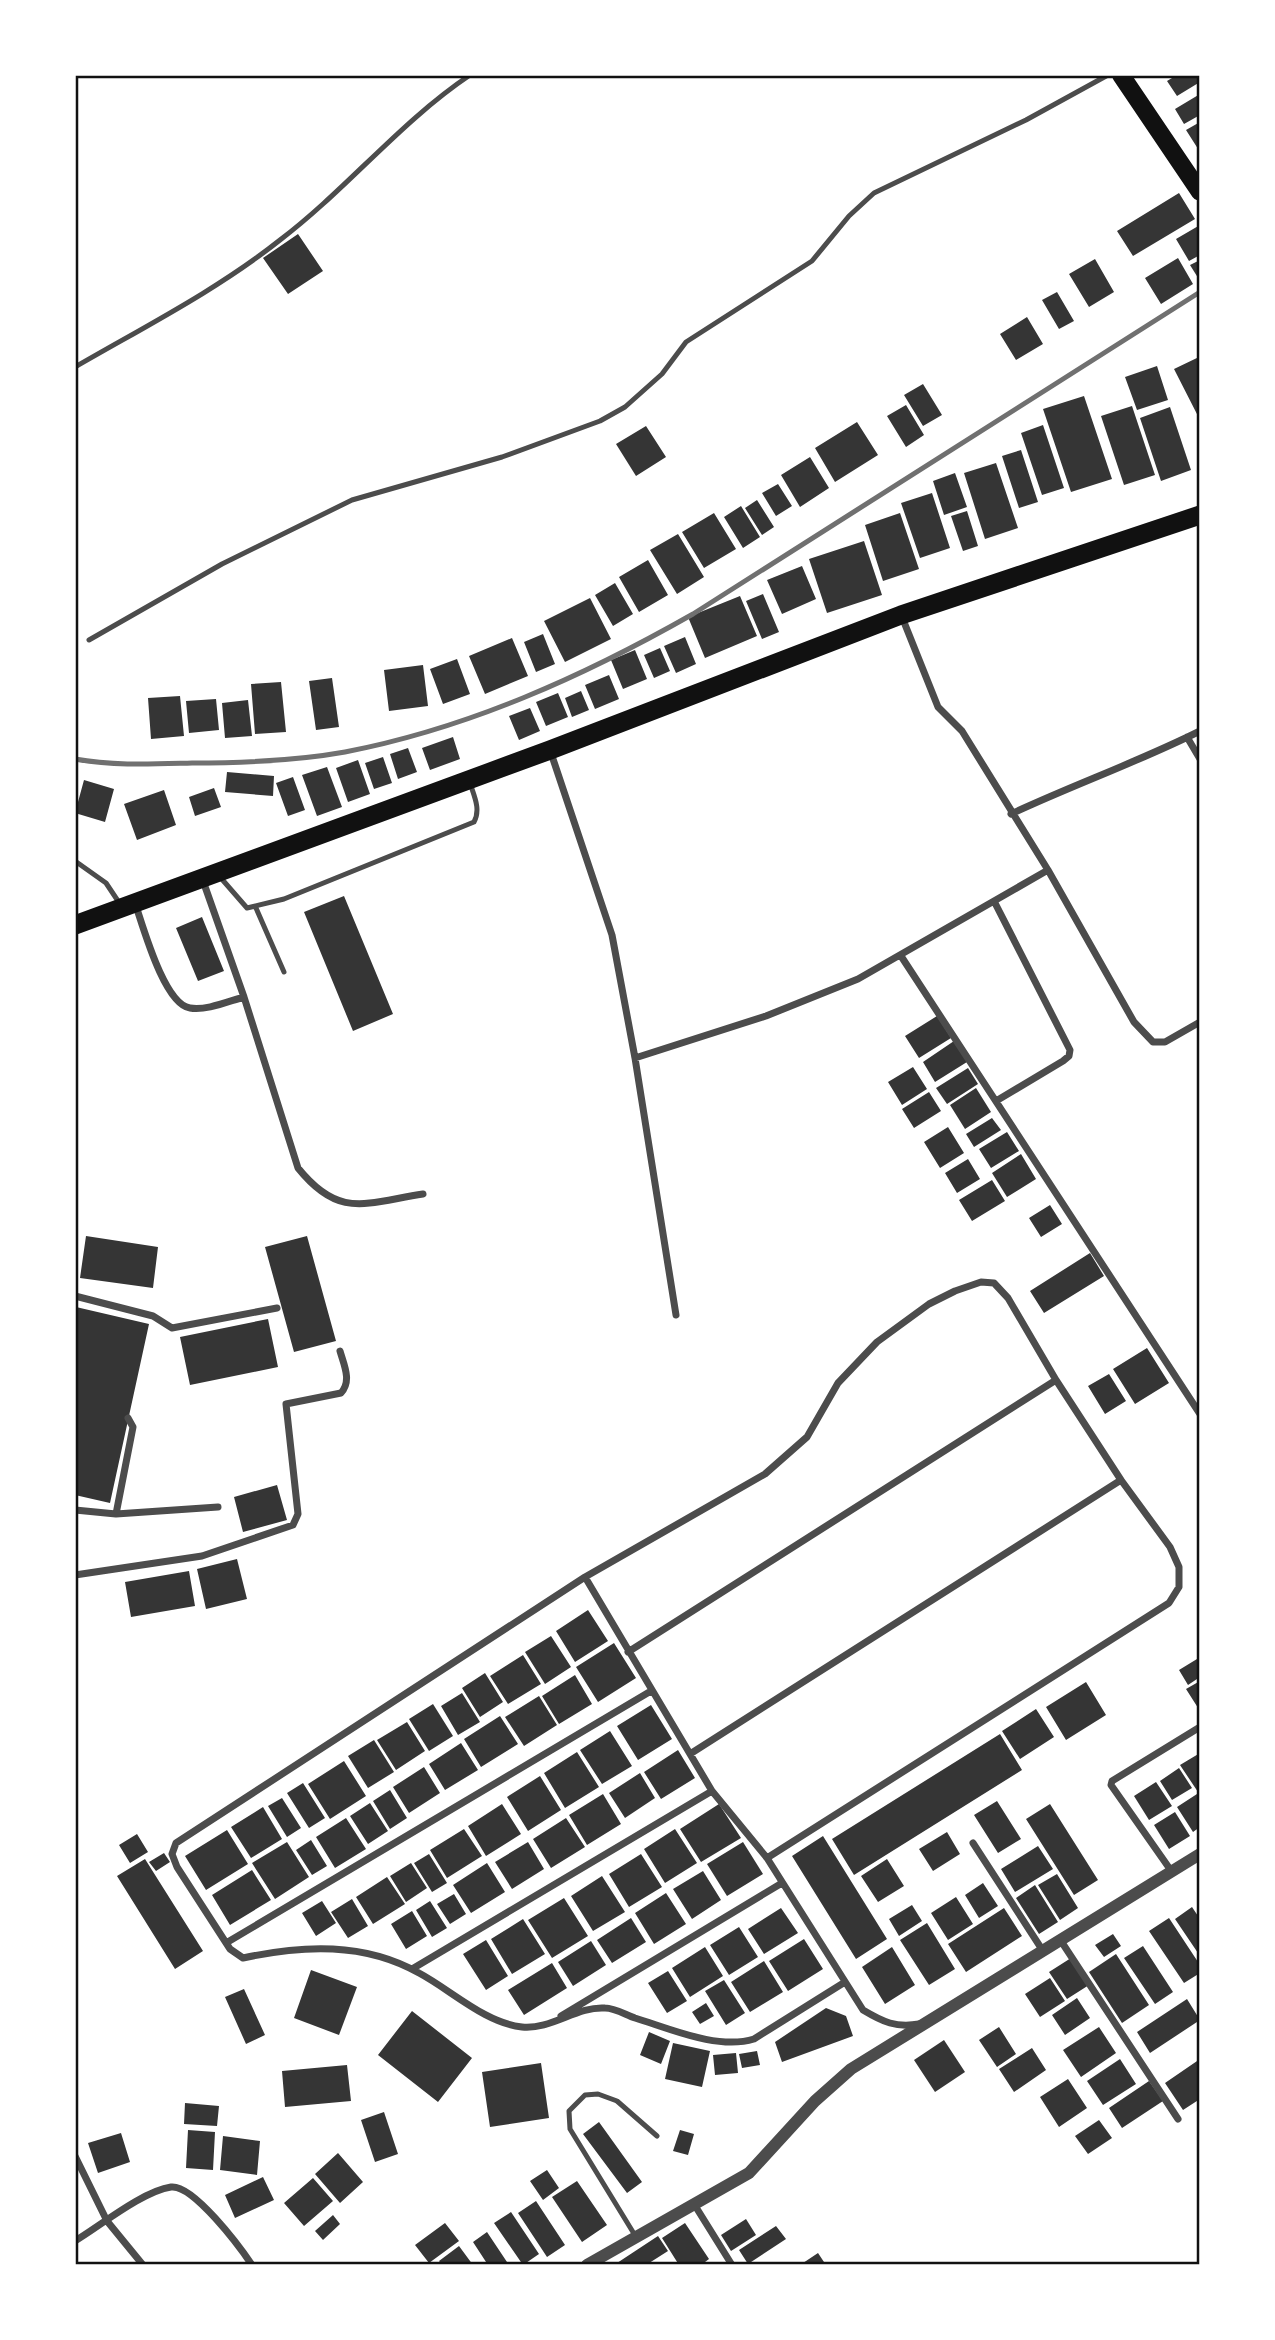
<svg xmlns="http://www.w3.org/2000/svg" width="1275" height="2340" font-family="'PT Serif',serif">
<rect width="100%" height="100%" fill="#fff"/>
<path fill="#353535" d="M1177,75H1200V82L1177,96L1167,81Z
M1200,94V115L1184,124L1175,109Z
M1200,122V152L1186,130Z
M1179,193L1195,219L1133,256L1117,231Z
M1200,225V255L1189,261L1176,239Z
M298,234L323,271L288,294L263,258Z
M1178,258L1193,284L1161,304L1145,278Z
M1095,259L1114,292L1089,307L1069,274Z
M1200,260V281L1190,265Z
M1057,292L1074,321L1059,329L1042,300Z
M1027,317L1043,344L1016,360L1000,334Z
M1199,357L1200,358V420L1174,369Z
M1157,366L1168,400L1137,410L1125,377Z
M923,384L942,415L923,426L904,395Z
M1084,396L1112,479L1071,492L1043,409Z
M906,405L924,435L906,447L887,416Z
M1132,406L1155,475L1124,485L1101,416Z
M1170,407L1191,470L1161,481L1140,418Z
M857,422L878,455L835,482L815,448Z
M1043,425L1064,488L1042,495L1021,433Z
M646,426L666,457L636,476L616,444Z
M1021,450L1038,502L1019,508L1002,456Z
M810,457L829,488L800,507L781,475Z
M996,463L1018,528L985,539L964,473Z
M955,473L967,507L944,515L933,481Z
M778,484L792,506L776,516L762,493Z
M932,493L950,548L920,558L901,503Z
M757,500L774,527L762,535L745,508Z
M741,506L760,537L743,548L724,517Z
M967,511L978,546L963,551L951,516Z
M714,513L736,549L704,568L682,532Z
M900,513L919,569L883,581L865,525Z
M678,534L704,577L677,594L650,550Z
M864,541L882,595L827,613L809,559Z
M648,560L668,595L639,612L619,577Z
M802,566L816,599L782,614L767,580Z
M615,583L633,614L613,626L595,595Z
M763,594L779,632L762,639L746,601Z
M740,596L757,636L705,658L688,617Z
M590,598L611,639L565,662L544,621Z
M543,634L555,664L536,672L524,642Z
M685,637L696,664L676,673L664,646Z
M512,638L528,676L485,694L469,656Z
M660,648L670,671L654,678L644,655Z
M635,650L647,679L623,689L611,660Z
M457,659L470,694L443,704L430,669Z
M423,665L428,706L389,711L384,670Z
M609,675L619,699L595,709L585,685Z
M332,678L339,727L316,730L309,681Z
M281,682L286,732L255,734L251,684Z
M581,691L589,710L572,717L565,698Z
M558,693L568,717L546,726L536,702Z
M180,696L184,736L151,739L148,698Z
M216,699L219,730L189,733L186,701Z
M248,700L252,736L225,738L222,703Z
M530,708L540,731L519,740L509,716Z
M453,737L460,759L430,770L422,748Z
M408,748L417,772L398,779L390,754Z
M383,757L392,783L374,789L365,763Z
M358,760L370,794L348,802L336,768Z
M327,767L342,807L317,816L302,775Z
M227,772L274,776L273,796L225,792Z
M293,777L305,810L288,816L276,783Z
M84,780L114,789L105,822L75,813Z
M214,788L221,807L195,816L189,797Z
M164,790L176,825L137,840L124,804Z
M344,896L393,1014L353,1031L304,912Z
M202,917L224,971L198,981L176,928Z
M937,1016L951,1038L919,1058L905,1036Z
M954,1041L967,1062L935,1082L923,1062Z
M913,1067L927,1089L902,1105L888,1082Z
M968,1068L978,1084L947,1104L936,1088Z
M976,1088L991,1112L965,1129L950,1105Z
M929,1092L941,1111L914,1128L902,1109Z
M992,1118L1001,1130L974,1147L966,1134Z
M948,1127L964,1153L940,1168L924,1142Z
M1007,1132L1019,1151L991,1168L979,1149Z
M1021,1154L1036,1179L1007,1197L992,1173Z
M968,1159L980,1179L957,1193L945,1173Z
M992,1180L1005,1201L972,1221L959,1200Z
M1050,1205L1062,1224L1041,1237L1029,1218Z
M86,1236L158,1247L153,1288L80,1278Z
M307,1236L336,1341L294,1352L265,1247Z
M1090,1253L1104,1276L1044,1313L1030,1291Z
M76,1307L149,1324L110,1503L75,1495Z
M268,1319L278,1367L190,1385L180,1337Z
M1147,1348L1169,1383L1135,1404L1113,1369Z
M1109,1374L1126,1401L1105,1414L1088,1386Z
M277,1485L287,1520L243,1532L234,1497Z
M237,1559L247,1599L206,1609L197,1569Z
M189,1571L195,1606L131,1617L125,1582Z
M588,1610L608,1641L575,1662L556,1631Z
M551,1636L571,1667L545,1684L525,1652Z
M614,1643L636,1678L598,1702L576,1667Z
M523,1655L541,1684L508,1704L490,1676Z
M1197,1659L1200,1677L1188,1685L1179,1670Z
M485,1673L503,1702L480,1717L462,1688Z
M575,1675L592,1704L559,1724L542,1696Z
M1200,1681V1711L1186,1689Z
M1086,1682L1106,1715L1066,1740L1046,1707Z
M462,1693L480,1722L458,1735L441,1706Z
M539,1696L557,1725L524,1746L505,1717Z
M433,1704L453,1736L429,1751L409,1719Z
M651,1705L672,1739L638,1760L617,1726Z
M1036,1709L1054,1737L1020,1759L1002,1731Z
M500,1716L518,1744L481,1767L464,1739Z
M407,1722L425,1751L396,1770L377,1740Z
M610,1731L632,1766L602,1784L580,1750Z
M1000,1734L1022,1770L854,1875L832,1839Z
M374,1740L394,1772L368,1788L348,1756Z
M461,1743L478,1770L445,1790L429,1764Z
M678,1750L695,1778L661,1799L644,1772Z
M577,1752L599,1787L565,1808L544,1773Z
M1200,1753V1791L1198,1792L1180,1765Z
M344,1761L366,1796L330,1819L308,1784Z
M424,1767L440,1793L409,1813L393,1787Z
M1179,1768L1192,1788L1172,1800L1160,1781Z
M640,1773L655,1798L625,1818L609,1793Z
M540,1776L561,1810L528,1831L507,1797Z
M1156,1782L1172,1806L1149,1820L1134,1796Z
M303,1783L325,1818L309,1828L287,1793Z
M390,1790L407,1818L390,1829L373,1801Z
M603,1794L621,1824L587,1845L569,1815Z
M1197,1794L1200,1799V1827L1193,1832L1177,1807Z
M282,1798L301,1828L287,1837L268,1806Z
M997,1801L1021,1839L998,1853L974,1815Z
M370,1803L388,1831L368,1844L350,1816Z
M502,1804L521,1834L486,1856L468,1826Z
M719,1804L741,1838L701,1862L680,1829Z
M1050,1804L1098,1880L1074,1895L1026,1819Z
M263,1807L282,1839L251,1858L231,1827Z
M1175,1812L1190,1836L1169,1849L1154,1825Z
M346,1818L366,1849L335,1868L316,1837Z
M566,1818L585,1847L551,1868L533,1839Z
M464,1829L482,1856L447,1878L430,1850Z
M675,1829L697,1863L665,1883L644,1849Z
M227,1830L248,1864L206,1890L185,1856Z
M947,1832L960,1854L933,1871L919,1849Z
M137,1834L148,1852L130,1863L119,1845Z
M823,1836L887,1939L856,1959L792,1856Z
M311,1840L327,1866L312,1875L296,1850Z
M287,1842L309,1877L275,1899L252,1863Z
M528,1842L544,1869L512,1889L495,1862Z
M743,1842L763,1874L727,1896L707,1864Z
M1038,1846L1053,1869L1015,1892L1001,1869Z
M164,1853L170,1862L156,1871L149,1862Z
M429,1854L447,1883L432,1892L414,1863Z
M641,1854L662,1887L629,1907L609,1874Z
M145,1859L203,1951L175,1969L117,1876Z
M887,1859L904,1886L878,1902L861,1876Z
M411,1863L427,1888L406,1902L390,1876Z
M487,1863L505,1892L471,1913L453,1885Z
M252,1870L271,1900L230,1925L212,1895Z
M703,1871L721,1900L692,1919L673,1889Z
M1057,1874L1078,1908L1060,1920L1038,1885Z
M602,1876L625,1912L593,1931L571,1896Z
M387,1877L405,1904L373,1924L356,1897Z
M983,1883L998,1906L979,1918L965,1895Z
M1035,1885L1058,1922L1039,1934L1016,1898Z
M666,1893L686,1924L654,1944L635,1913Z
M454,1894L466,1914L450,1924L437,1904Z
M956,1897L973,1924L948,1940L931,1913Z
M564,1898L588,1936L552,1958L528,1920Z
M352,1899L368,1926L348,1938L331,1912Z
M322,1901L336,1923L316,1936L302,1913Z
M430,1901L447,1928L432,1937L416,1910Z
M912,1905L922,1921L899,1936L889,1919Z
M1192,1907L1200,1919V1956L1175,1919Z
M781,1908L798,1933L764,1954L748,1929Z
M1004,1908L1022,1936L966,1972L948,1944Z
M412,1911L427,1936L406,1949L391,1924Z
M631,1918L646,1942L612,1963L597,1940Z
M1169,1918L1200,1965V1973L1184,1983L1149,1931Z
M523,1919L545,1954L512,1974L491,1939Z
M927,1923L955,1969L929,1985L900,1940Z
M739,1927L758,1957L729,1975L710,1945Z
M1113,1934L1121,1946L1104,1957L1095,1945Z
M804,1939L823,1969L788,1991L769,1961Z
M486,1940L508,1976L486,1990L463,1954Z
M591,1941L606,1965L573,1986L558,1962Z
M1143,1946L1173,1992L1155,2004L1124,1958Z
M705,1947L723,1976L690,1997L672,1968Z
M892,1947L915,1985L885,2004L862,1967Z
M1116,1954L1149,2005L1122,2023L1089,1972Z
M1071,1958L1089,1985L1067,1999L1049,1972Z
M764,1961L783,1992L750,2012L731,1982Z
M552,1963L567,1988L524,2015L508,1990Z
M311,1970L357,1987L339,2035L294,2018Z
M668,1971L687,2001L667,2013L648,1983Z
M1050,1978L1065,2001L1040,2017L1025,1994Z
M724,1980L745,2013L726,2025L705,1991Z
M244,1989L265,2035L246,2044L225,1997Z
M1077,1998L1090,2018L1065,2035L1052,2015Z
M1187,1999L1200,2020L1150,2053L1137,2032Z
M706,2003L714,2016L700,2024L692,2012Z
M826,2008L846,2016L853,2036L782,2062L775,2042Z
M412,2011L472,2058L438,2102L378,2055Z
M999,2027L1016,2054L997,2067L979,2040Z
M1099,2027L1116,2053L1081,2077L1063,2050Z
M649,2032L670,2041L661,2064L640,2055Z
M944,2040L965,2072L935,2092L914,2060Z
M673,2043L710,2051L702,2087L665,2079Z
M1032,2048L1046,2070L1014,2092L999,2069Z
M757,2051L760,2065L742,2068L739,2054Z
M736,2053L738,2073L715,2075L713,2055Z
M1120,2059L1136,2084L1103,2105L1087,2081Z
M1200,2059V2099L1183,2110L1165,2083Z
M541,2063L549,2118L490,2127L482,2072Z
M347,2065L351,2101L285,2107L282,2071Z
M1068,2079L1087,2108L1059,2127L1040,2097Z
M1149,2081L1163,2101L1122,2128L1109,2108Z
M185,2103L219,2106L217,2126L184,2124Z
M384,2112L398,2154L375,2162L361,2120Z
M1099,2120L1112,2138L1088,2154L1075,2136Z
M599,2122L642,2182L627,2193L583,2134Z
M188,2130L215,2132L213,2170L186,2168Z
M680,2130L694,2134L688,2155L673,2151Z
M121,2133L130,2162L98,2173L88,2143Z
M223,2136L260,2141L257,2175L220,2170Z
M338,2153L363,2182L340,2203L315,2174Z
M547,2170L559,2188L543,2200L530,2181Z
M263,2177L274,2200L235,2218L225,2195Z
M313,2178L333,2201L304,2226L284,2203Z
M577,2181L607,2225L582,2242L552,2197Z
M536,2201L565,2245L547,2257L518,2213Z
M511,2212L539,2254L523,2265L494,2223Z
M333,2215L340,2224L323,2240L315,2231Z
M746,2219L756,2235L731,2251L721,2235Z
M445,2223L459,2241L429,2263L415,2245Z
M685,2223L709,2259L701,2265H679L662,2238Z
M776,2226L786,2239L748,2264L739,2250Z
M487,2232L509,2265H488L473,2242Z
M658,2236L668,2251L646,2265H614Z
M459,2246L473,2265H442L439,2261Z
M818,2253L826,2265H800Z"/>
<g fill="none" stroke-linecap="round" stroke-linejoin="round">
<path stroke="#4c4c4c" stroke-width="5" d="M75,367C144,327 217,290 280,240C347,189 400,122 470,75
M89,640L222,564L352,500L502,457L600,421L625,407L662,374L686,342L812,261L849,216L874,193L1026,120L1108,75
M75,861L106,883L120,904
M220,877L247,908L284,899L474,822C481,809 474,796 470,783
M256,908L284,972
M636,2237L570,2129L569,2111L585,2095L598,2094L617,2101L657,2136"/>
<path stroke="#4c4c4c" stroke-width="7" d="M902,617L938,707L962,731L1048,870L1134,1022L1153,1042H1165L1200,1022
M1187,737L1200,759
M550,750L612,935L635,1058L676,1315
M1011,814C1073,785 1138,762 1200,731
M202,878L244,997
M994,901L1070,1050L1069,1056L1063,1061L996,1101
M135,903C143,926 164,1004 190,1008C206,1011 229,1001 244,997L298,1168C339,1219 365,1203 423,1194
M901,956L1200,1414
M635,1058L766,1016L858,979L1048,870
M75,1296L153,1316L172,1328L277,1308
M75,1510L116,1514L218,1507
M116,1514L133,1427L128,1418
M75,1575L202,1556L293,1525L298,1514L286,1404L341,1393C352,1381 344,1365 340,1351
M585,1577L712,1791L767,1858L863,2010C883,2022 896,2028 919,2024
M628,1652L1056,1380
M690,1754L1121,1480
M973,1843L1043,1951
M767,1858L1169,1603L1179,1587V1567L1170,1547L1121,1480L1056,1380L1008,1298L994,1283L981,1282L955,1291L929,1304L877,1342L838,1383L807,1437L765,1474L585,1577L176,1843L172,1854L177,1867L230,1949L243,1958C303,1945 364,1942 419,1973C451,1990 485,2023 522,2027C551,2030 577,2006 605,2008C615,2008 626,2015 635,2018C671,2029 718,2050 754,2039L845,1982
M1172,1872L1111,1785L1112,1781L1200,1727
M1061,1941L1178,2119
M226,1943L651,1691
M412,1969L712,1791
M561,2016L782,1883
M75,2156L107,2221L143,2265
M694,2204L732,2265
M75,2241C100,2226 143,2191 171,2187C193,2184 240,2247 252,2265"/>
<path stroke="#4c4c4c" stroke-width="12" d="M587,2265L749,2173L815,2101L851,2069L1200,1854"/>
<path stroke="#111" stroke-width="18" d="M1121,75L1200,192"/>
<path stroke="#111" stroke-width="19" d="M75,925L550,750L901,615L1200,515"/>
<path stroke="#707070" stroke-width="5" d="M75,759C113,766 153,764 192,763C242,763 295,761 345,752C469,728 584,676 693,614L1200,292"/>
</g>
<rect width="1275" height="2340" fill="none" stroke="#ffffff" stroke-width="154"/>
<rect x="77" y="77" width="1121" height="2186" fill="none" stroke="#111" stroke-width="2.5"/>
</svg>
